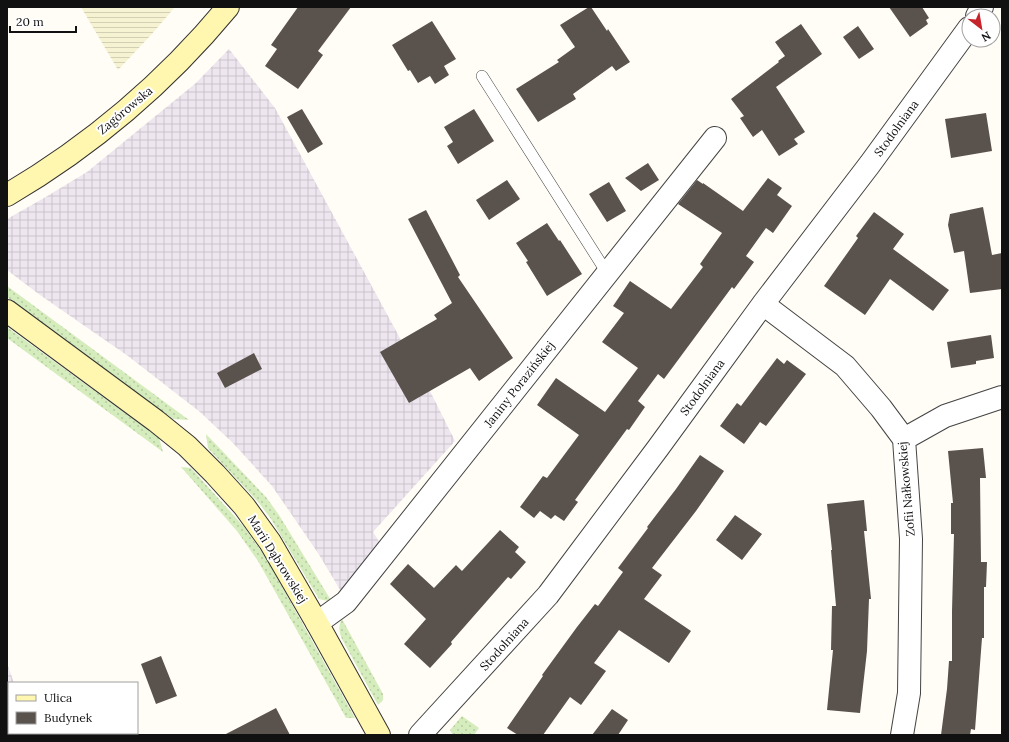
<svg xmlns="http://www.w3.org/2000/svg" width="1009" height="742" font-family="Lora,serif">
<defs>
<pattern id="industrial-grid" width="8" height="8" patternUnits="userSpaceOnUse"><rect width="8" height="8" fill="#eee6ef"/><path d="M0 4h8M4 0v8" fill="none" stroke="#cbc4cc"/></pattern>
<pattern id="farmland-rules" width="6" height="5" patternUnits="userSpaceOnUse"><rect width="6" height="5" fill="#f6f3d3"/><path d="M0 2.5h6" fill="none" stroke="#d2cfb4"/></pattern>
<pattern id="grass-dots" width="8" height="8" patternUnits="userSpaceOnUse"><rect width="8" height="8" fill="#d5ecbc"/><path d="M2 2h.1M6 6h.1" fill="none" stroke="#b6c9a1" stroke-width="1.8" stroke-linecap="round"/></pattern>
</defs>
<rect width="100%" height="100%" fill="#fffdf5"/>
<path fill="url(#industrial-grid)" d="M229,49L275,108L401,340L430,391L455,441L373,532L382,546L342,593L318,553L272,486L233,443L200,412L128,356L40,295L7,270V219L44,198L87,172L196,83Z
M7,663L14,683H9V733H36L37,735H7Z"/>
<path fill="url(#farmland-rules)" d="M81,7H175L151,35L118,70Z"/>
<path fill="url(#grass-dots)" d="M7,286L189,420L173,419L7,297Z
M7,327L159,438L163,452L7,338Z
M206,434L266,497L279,515L332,602L319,599L271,519L259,503L208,448Z
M181,467L191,468L245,528L266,558L355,718H346L258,561L237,531Z
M342,619L383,694V700L378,705L342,639C339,632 338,626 342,619Z
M462,716L479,728L474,735H453L450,730Z"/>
<path fill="#5a524d" d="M298,7H351L318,51L323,55L298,89L265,66L277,49L271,45Z
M589,7H591L607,31L608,29L630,62L616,71L612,66L573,94L576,99L538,122L516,89L559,62L557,60L575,47L560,25Z
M889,7H922L929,18L926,20L928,24L910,37Z
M432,21L456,59L444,66L449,75L435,84L430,76L418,83L410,70L408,71L392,45Z
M801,24L822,54L776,87L805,132L794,139L798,144L779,156L762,130L753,137L740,118L744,116L731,99L779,62L778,61L785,56L775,42Z
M858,26L874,49L859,59L843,37Z
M302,109L323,144L308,153L287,117Z
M474,109L494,141L458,164L447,146L453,142L444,127Z
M986,113L992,151L951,158L945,119Z
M648,163L659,180L641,191L625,178Z
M768,178L782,188L777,195L792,206L773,233L766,228L746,256L754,262L734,289L732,287L664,379L658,374L638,401L645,407L629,430L627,429L575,500L578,502L564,521L555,515L551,519L540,511L534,518L520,507L543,476L547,478L579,435L537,405L556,378L605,412L638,368L602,342L624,313L613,306L630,281L671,309L703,267L700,264L722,233L678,204L697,180L703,184V183L743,211Z
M507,180L520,199L489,220L476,200Z
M609,182L626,211L607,222L589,194Z
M983,207L992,255L1002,253V289L970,293L964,251L954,253L948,225L950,214Z
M426,210L460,275L458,277L513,358L479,381L470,368L409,403L380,352L437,319L434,315L452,303L408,219Z
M874,212L904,234L893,249L949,290L933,311L890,279L865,315L824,286L858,238L856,236Z
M547,223L559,241L560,240L582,274L547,296L526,262L528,261L516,243Z
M991,335L994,358L976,361V364L951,368L947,342Z
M254,353L262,369L225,388L217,373Z
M777,358L784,364L787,360L806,374L766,426L760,422L744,444L720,426L737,403L741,406Z
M983,448L986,478H980L981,562H987L986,587H984V638H982L975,730L971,729L970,735H941L947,689L949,661H952V611L954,534H951V503H953L948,451Z
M700,455L724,471L696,511L652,568L662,575L644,599L691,631L669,663L619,630L594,663L606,671L581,705L570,697L543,735H518L507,728L543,676L542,675L577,627L595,604L598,606L623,572L618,568L648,528L647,527L676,489Z
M864,500L867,531H864L871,599H869L867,651L860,713L827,710L833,650H831L832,606H836L831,550H832L827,504Z
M735,515L762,534L742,560L716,540Z
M500,530L519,547L515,552L526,562L511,579L508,577L451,642L452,644L430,668L404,644L426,619L390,584L408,564L434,588L456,565L462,571Z
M161,656L177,696L156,704L141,664Z
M276,708L290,735H224Z
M612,709L628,720L618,735H592Z"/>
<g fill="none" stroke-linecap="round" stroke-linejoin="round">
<g stroke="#444" stroke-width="12">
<path id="lane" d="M482,76L607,273"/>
</g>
<g stroke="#444" stroke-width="24">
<path id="street" d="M977,16L982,7
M763,304L845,366L881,408L904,439L911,539L909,693L902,735
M904,439L945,416L1002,397
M317,623L346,602L715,138
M420,735L548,595L658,448L763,304L870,164L969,28"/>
</g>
<g stroke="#333" stroke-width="24">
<path id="secondary" d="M7,195C92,145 165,83 228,7
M7,311L156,421L187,446L215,474L244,506L270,542L317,623L379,735"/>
</g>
<use href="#lane" stroke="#fff" stroke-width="11"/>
<use href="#street" stroke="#fff" stroke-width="22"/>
<use href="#secondary" stroke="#fff6b0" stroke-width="22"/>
</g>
<g text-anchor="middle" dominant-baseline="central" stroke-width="4" stroke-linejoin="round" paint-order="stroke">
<g font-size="12" fill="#111" stroke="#fff">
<text transform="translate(125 110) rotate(-40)">Zagórowska</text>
<text transform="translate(896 128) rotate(-54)">Stodolniana</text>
<text transform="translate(519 384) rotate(-52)">Janiny Porazińskiej</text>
<text transform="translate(702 387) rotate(-54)">Stodolniana</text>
<text transform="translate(906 489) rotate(-95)">Zofii Nałkowskiej</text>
<text transform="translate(278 559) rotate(58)">Marii Dąbrowskiej</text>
<text transform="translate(504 644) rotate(-48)">Stodolniana</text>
</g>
</g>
<rect width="1009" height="742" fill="none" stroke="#111111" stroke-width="16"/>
<rect x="8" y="682" width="130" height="52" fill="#ffffff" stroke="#a0a0a0"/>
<rect x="16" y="695" width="20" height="6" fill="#fff6b0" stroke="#a0a0a0"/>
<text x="44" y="702" font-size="12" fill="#111111">Ulica</text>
<rect x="16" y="712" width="20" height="12" fill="#5a524d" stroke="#a0a0a0"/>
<text x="44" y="722" font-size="12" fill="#111111">Budynek</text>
<g transform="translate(981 28) rotate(149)"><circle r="19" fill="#ffffff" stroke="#a0a0a0"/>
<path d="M0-3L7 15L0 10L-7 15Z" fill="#c6242b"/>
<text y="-6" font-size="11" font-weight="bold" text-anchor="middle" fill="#111111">N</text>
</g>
<path d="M10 26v6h66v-6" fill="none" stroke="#111111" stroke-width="2"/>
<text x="16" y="26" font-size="12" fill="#111111" stroke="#ffffff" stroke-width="3" paint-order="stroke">20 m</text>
</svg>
